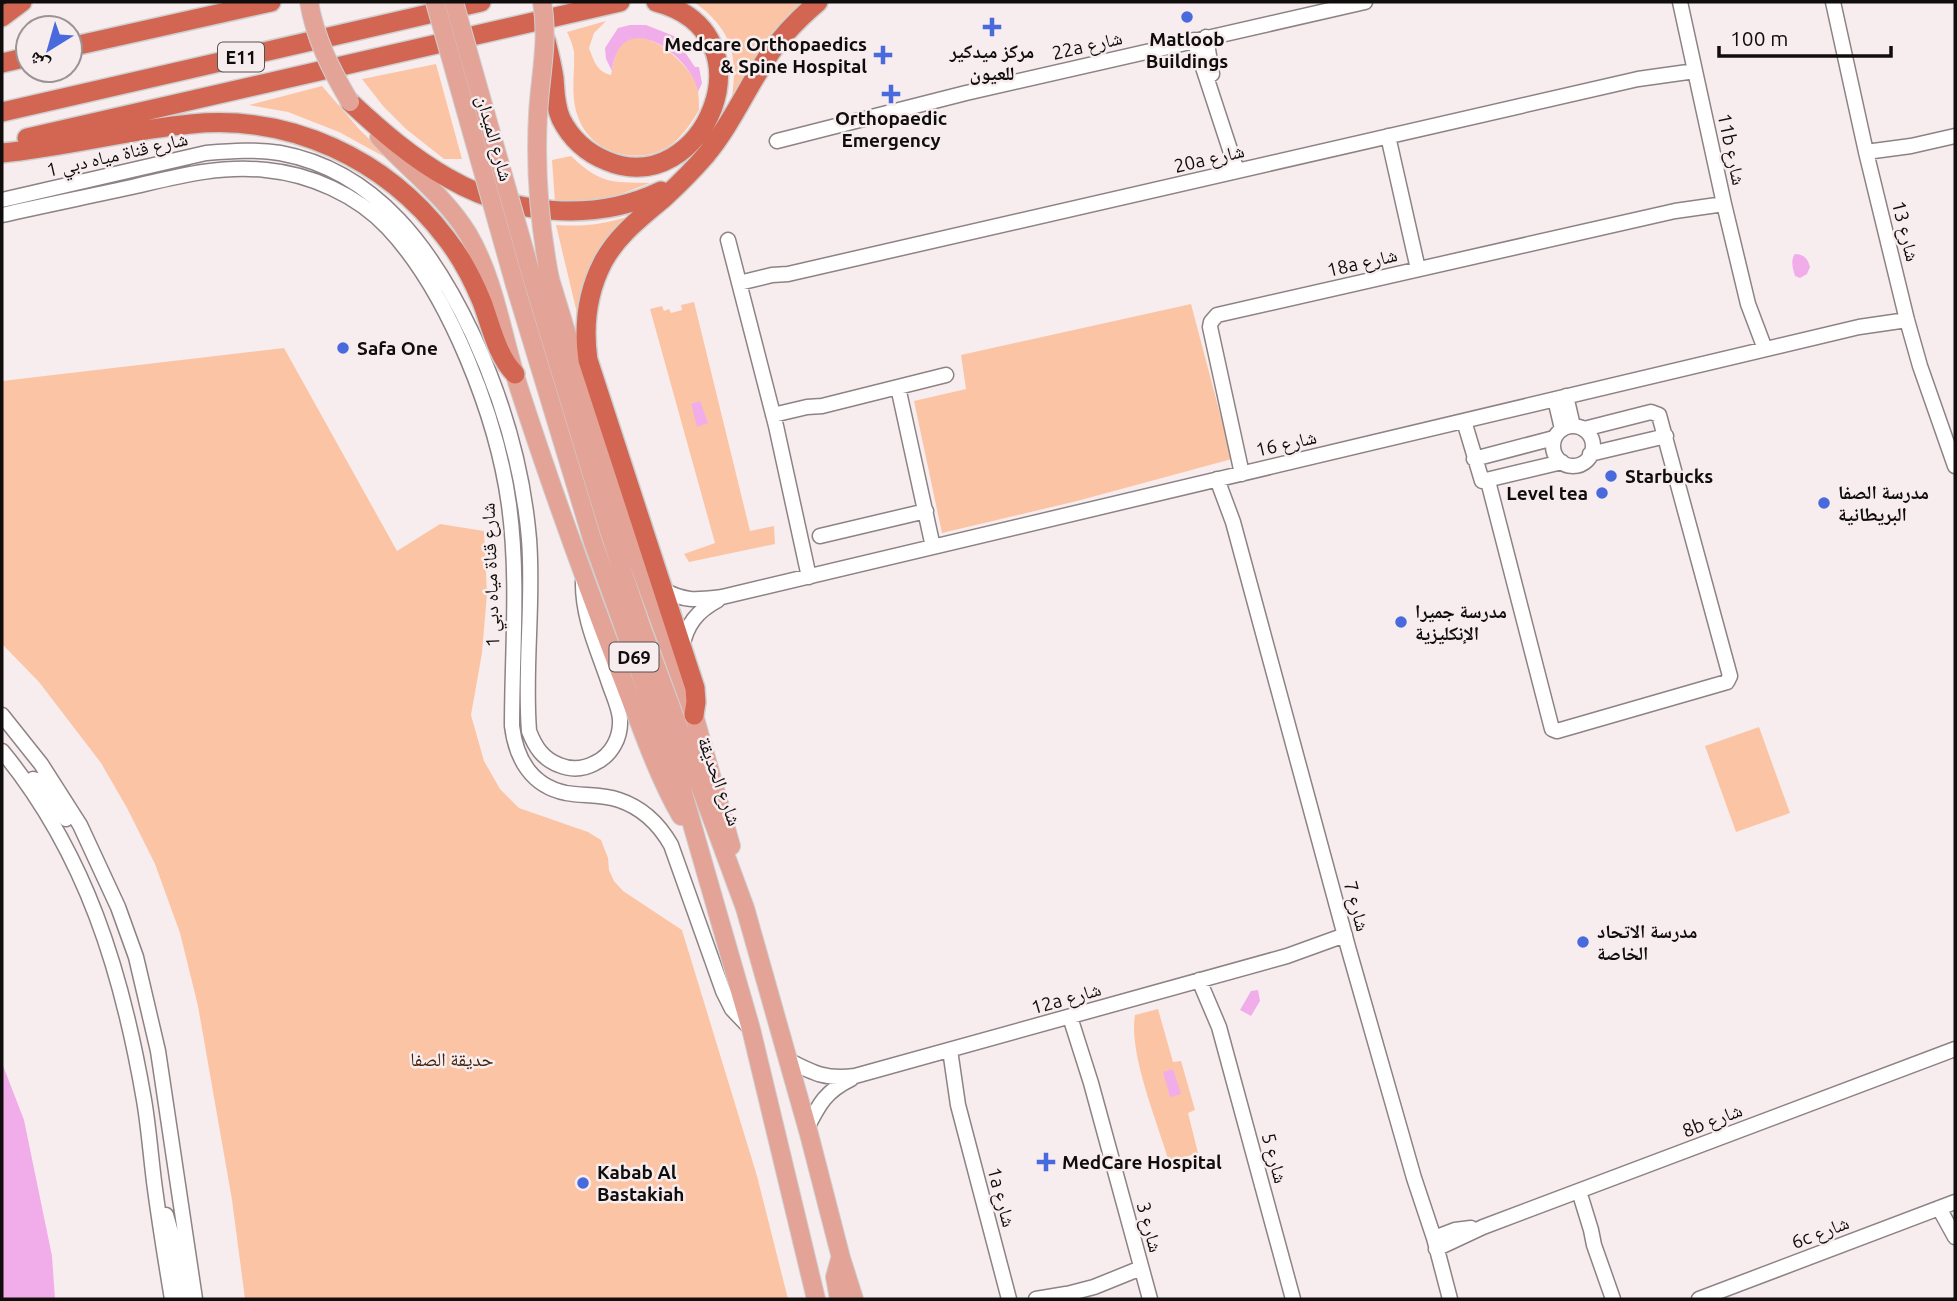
<svg xmlns="http://www.w3.org/2000/svg" width="1957" height="1301" font-family="Ubuntu,'Noto Naskh Arabic',sans-serif">
<rect width="100%" height="100%" fill="#f8edee"/>
<path fill="#fbc5a5" d="M694,2H806L729,113C739,63 737,33 694,2Z
M606,21L594,33L589,48C594,61 597,72 611,75C613,66 614,56 618,49C638,17 687,62 696,83C699,91 699,102 699,110C691,124 681,138 668,147C637,166 590,153 578,117C570,95 575,75 574,52C573,46 570,38 567,32Z
M436,64L462,159H444L406,129L383,106L362,79Z
M322,86L360,130L392,161L339,132L288,112L249,105Z
M571,156C601,184 610,182 650,183L621,194L587,203H555L552,160Z
M633,215L581,330L556,225C586,227 605,224 633,215Z
M694,302L750,531L774,526L775,544L689,562L684,554L715,543L650,309L662,306L664,311L669,309L671,313L682,310L681,305Z
M1191,304L1232,459L1077,501L942,533L914,401L966,389L961,355Z
M284,348L397,551L440,524L484,531L487,594L482,653L471,715L484,761L500,789L519,808L588,832L601,840L608,858L609,870L614,881L623,891L682,930L757,1176L788,1299H245L232,1200L198,1006L180,933L155,864L127,808L101,763L39,682L2,644V381Z
M1759,727L1790,813L1736,832L1705,746Z
M1158,1009L1173,1062L1181,1061L1195,1110L1188,1113L1198,1153L1169,1162C1158,1124 1128,1052 1135,1015Z"/>
<path fill="#f1ade9" d="M630,25H646L674,36L695,67H699L702,83L698,92C694,58 620,2 612,71L606,59L605,48L618,28Z
M1795,254C1804,254 1808,259 1810,267L1807,274L1800,278L1795,276C1793,269 1790,260 1795,254Z
M700,401L708,423L697,427L691,404Z
M1258,990L1260,1001L1251,1016L1240,1010L1251,991Z
M2,1063L24,1120L52,1256L55,1299H2Z
M1173,1069L1181,1094L1170,1097L1163,1072Z"/>
<g fill="none" stroke-linecap="round" stroke-linejoin="round">
<g stroke="#8d8384" stroke-width="17">
<path id="minor" d="M1680,2L1724,204L1748,304L1765,349
M1833,2L1866,152L1907,320L1920,366L1955,466
M1206,37L1212,74
M1194,40L1237,171
M1388,136L1418,269
M777,141L966,93L1365,2
M1866,152L1911,146L1955,136
M2,200L206,153C231,151 256,149 280,153C378,171 434,252 473,335C503,400 523,469 529,539C534,603 524,667 529,731C535,747 543,759 559,765C571,770 584,769 595,763C612,755 621,737 620,719C619,707 613,695 609,683C598,650 582,617 583,581
M2,215C46,205 91,196 136,186C179,176 221,165 266,170C310,174 357,195 388,228C449,293 497,417 509,505C519,578 512,653 512,726C516,758 531,786 566,793C583,796 602,794 619,800C643,808 659,824 671,845L723,991L732,1009L751,1029
M728,240L776,426L809,577
M739,283L772,275L788,274L1638,79L1695,71
M898,387L933,547
M1566,396L1573,426
M1555,399L1562,429
M773,415L807,407L822,406L946,375
M1464,421L1482,481L1562,462
M1553 446a20 20 0 1 1 40 0a20 20 0 1 1-40 0Z
M1590,454L1666,436
M1474,459L1554,438
M1242,474L1210,327L1211,322L1217,315L1675,211L1724,204
M1217,479L1233,522L1348,947L1414,1178L1434,1238L1450,1299
M1488,481L1552,729L1557,731L1727,682L1730,676L1659,415L1651,412L1584,429
M820,536L926,511
M662,589C685,602 696,600 722,597L1859,327L1907,320
M682,648C686,625 697,611 718,600
M2,715L41,764L80,825L118,907L136,957L158,1051L195,1299
M2,751C86,853 122,972 144,1100C149,1129 151,1160 155,1189C160,1226 166,1263 172,1299
M30,787V782L33,779L37,780L42,784L66,819
M1199,980L1219,1027L1293,1299
M1070,1017L1091,1083L1150,1299
M950,1050L958,1105L1009,1299
M788,1060C813,1073 826,1080 855,1076L1287,956L1345,935
M807,1128C819,1104 826,1091 851,1079
M1579,1191L1591,1230L1594,1245L1613,1299
M1939,1208L1955,1237
M166,1215L172,1236L182,1299
M1434,1238L1455,1230L1471,1228
M1436,1249L1483,1227L1955,1049
M1036,1299L1066,1294
M1057,1299L1067,1294L1094,1287L1141,1268
M1699,1299L1955,1202"/>
</g>
<g stroke="#cfcfcf" stroke-width="20">
<path id="major" d="M379,137C409,170 445,196 468,234C495,280 502,335 518,385C549,481 583,575 619,669C638,717 655,771 681,816
M550,279L625,525L694,715L731,846
M533,281L610,534L641,626L745,908L809,1134L841,1258L854,1299
M515,285L593,542L681,786L751,1029L816,1299
M839,1299L835,1277L840,1259"/>
</g>
<g stroke="#cfcfcf" stroke-width="22">
<path id="highway" d="M2,17L22,2
M546,41C549,53 552,65 554,78C555,92 555,106 561,119C571,139 587,153 607,161C703,201 776,33 656,2
M70,47L271,2
M2,63L28,57
M350,102C380,130 412,158 448,178C511,215 594,223 661,191
M2,112L481,2
M27,138L620,2
M2,153C65,147 127,130 191,124C290,114 386,159 446,238C461,257 473,280 482,302C491,326 497,356 515,374
M694,715L696,702L695,688L588,360C583,325 587,293 603,262C618,234 642,217 665,197C679,184 693,170 706,155C730,126 745,92 765,61C779,38 798,19 818,2"/>
</g>
<use href="#minor" stroke="#fff" stroke-width="14"/>
<use href="#major" stroke="#e4a397" stroke-width="18"/>
<use href="#highway" stroke="#d26652" stroke-width="19"/>
<path stroke="#454040" stroke-width="3.5" stroke-dasharray="9 9" stroke-linecap="butt" d="M2,3L6,2"/>
<g stroke="#cfcfcf" stroke-width="20" stroke-linecap="butt">
<path id="major-bridge" d="M309,2C315,38 331,70 350,102
M435,2L515,285
M454,2L533,281
M542,2C549,40 540,76 538,114C535,170 539,223 550,279"/>
</g>
<use href="#major-bridge" stroke="#e4a397" stroke-width="18"/>
</g>
<g fill="#496add" stroke="#f8edee" stroke-width="2.5">
<circle cx="1187" cy="17" r="7"/>
<path d="M988.5 16.5h7v7h7v7h-7v7h-7v-7h-7v-7h7z"/>
<path d="M879.5 44.5h7v7h7v7h-7v7h-7v-7h-7v-7h7z"/>
<path d="M887.5 83.5h7v7h7v7h-7v7h-7v-7h-7v-7h7z"/>
<circle cx="343" cy="348" r="7"/>
<circle cx="1611" cy="476" r="7"/>
<circle cx="1602" cy="493" r="7"/>
<circle cx="1824" cy="503" r="7"/>
<circle cx="1401" cy="622" r="7"/>
<circle cx="1583" cy="942" r="7"/>
<path d="M1042.5 1151.5h7v7h7v7h-7v7h-7v-7h-7v-7h7z"/>
<circle cx="583" cy="1183" r="7"/>
</g>
<g text-anchor="middle" dominant-baseline="central" stroke-width="5" stroke-linejoin="round" paint-order="stroke">
<g fill="#f8edee" stroke="#565050" stroke-width="2">
<rect x="218" y="42.5" width="46" height="29" rx="5"/>
<rect x="609.5" y="642.5" width="49" height="29" rx="5"/>
</g>
<g font-size="18" font-weight="bold" fill="#100d0d">
<text x="241" y="57">E11</text>
<text x="634" y="657">D69</text>
</g>
<g font-size="19" font-weight="bold" fill="#100d0d" stroke="#f8edee" text-anchor="start">
<text x="1187" y="39" text-anchor="middle">Matloob<tspan x="1187" dy="22">Buildings</tspan></text>
<text x="867" y="44" text-anchor="end">Medcare Orthopaedics<tspan x="867" dy="22">&amp; Spine Hospital</tspan></text>
<text x="992" y="51" text-anchor="middle">مركز ميدكير<tspan x="992" dy="22">للعيون</tspan></text>
<text x="891" y="118" text-anchor="middle">Orthopaedic<tspan x="891" dy="22">Emergency</tspan></text>
<text x="357" y="348">Safa One</text>
<text x="1625" y="476">Starbucks</text>
<text x="1838" y="492">مدرسة الصفا<tspan x="1838" dy="22">البريطانية</tspan></text>
<text x="1588" y="493" text-anchor="end">Level tea</text>
<text x="1415" y="611">مدرسة جميرا<tspan x="1415" dy="22">الإنكليزية</tspan></text>
<text x="1597" y="931">مدرسة الاتحاد<tspan x="1597" dy="22">الخاصة</tspan></text>
<text x="1062" y="1162">MedCare Hospital</text>
<text x="597" y="1172">Kabab Al<tspan x="597" dy="22">Bastakiah</tspan></text>
</g>
<g font-size="19" fill="#100d0d" stroke="#f8edee">
<text transform="translate(1087 45) rotate(-13)">22a شارع</text>
<text transform="translate(495 138) rotate(74)">شارع الميدان</text>
<text transform="translate(1732 149) rotate(78)">11b شارع</text>
<text transform="translate(117 154) rotate(-13)">شارع قناة مياه دبي 1</text>
<text transform="translate(1209 158) rotate(-13)">20a شارع</text>
<text transform="translate(1906 231) rotate(76)">شارع 13</text>
<text transform="translate(1362 262) rotate(-13)">18a شارع</text>
<text transform="translate(1286 443) rotate(-13)">شارع 16</text>
<text transform="translate(490 575) rotate(-92)">شارع قناة مياه دبي 1</text>
<text transform="translate(720 781) rotate(70)">شارع الحديقة</text>
<text transform="translate(1357 906) rotate(75)">شارع 7</text>
<text transform="translate(1066 998) rotate(-16)">12a شارع</text>
<text transform="translate(1712 1120) rotate(-21)">8b شارع</text>
<text transform="translate(1275 1158) rotate(75)">شارع 5</text>
<text transform="translate(1002 1197) rotate(75)">1a شارع</text>
<text transform="translate(1150 1227) rotate(75)">شارع 3</text>
<text transform="translate(1820 1232) rotate(-21)">6c شارع</text>
</g>
<g font-size="19" fill="#42230f" stroke="#f8edee">
<text x="452" y="1059">حديقة الصفا</text>
</g>
</g>
<rect width="1957" height="1301" fill="none" stroke="#100d0d" stroke-width="7"/>
<g transform="translate(49 49) rotate(217)"><circle r="33" fill="#f8edee" stroke="#9b9394" stroke-width="2"/>
<path d="M0-5L12 26L0 18L-12 26Z" fill="#496add"/>
<text y="-10" font-size="19" font-weight="bold" text-anchor="middle" fill="#100d0d">ش</text>
</g>
<path d="M1719 46v10h172v-10" fill="none" stroke="#100d0d" stroke-width="3.5"/>
<text x="1730" y="46" font-size="21" fill="#100d0d" stroke="#f8edee" stroke-width="5" paint-order="stroke">100 m</text>
</svg>
